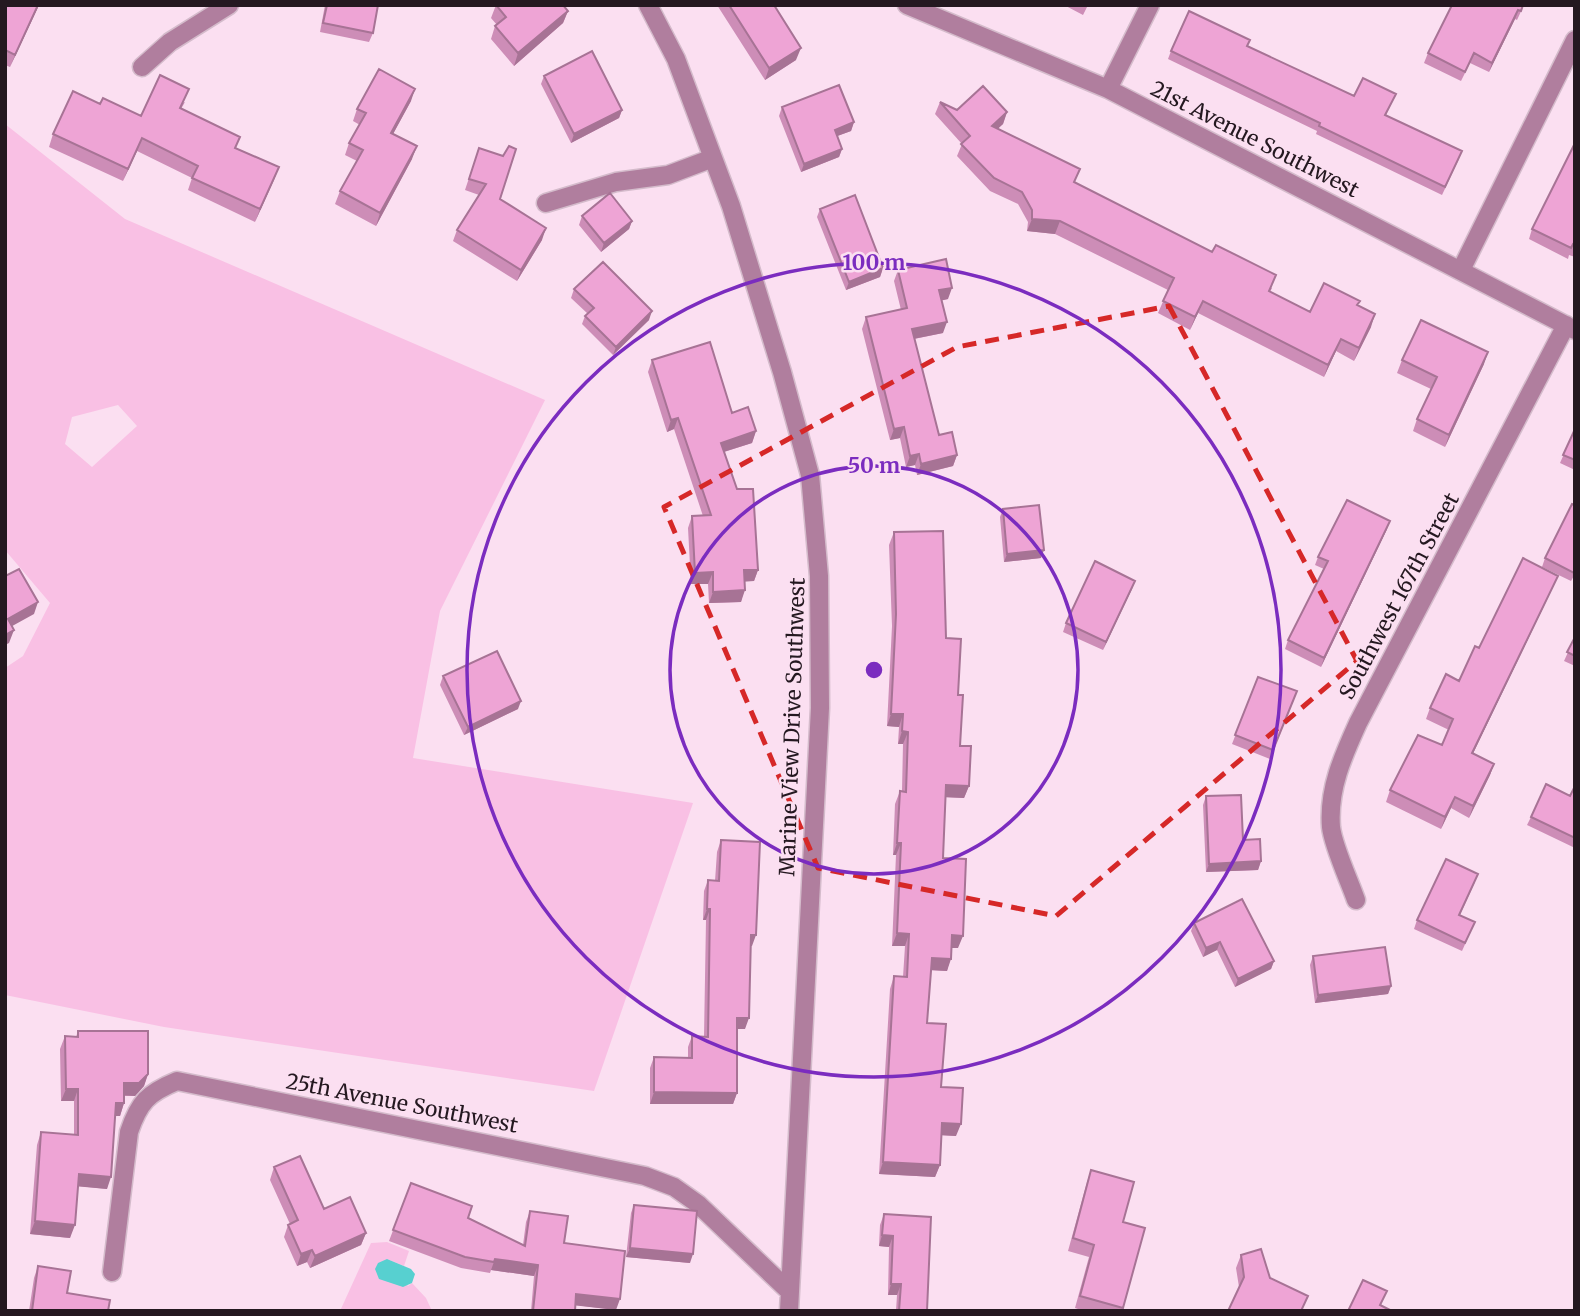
<svg xmlns="http://www.w3.org/2000/svg" width="1580" height="1316" font-family="Merriweather,serif">
<rect width="100%" height="100%" fill="#fbdff1"/>
<path fill="#f9c0e4" fill-rule="evenodd" d="M5,124L125,219L545,400L440,611L413,758L693,803L594,1091L164,1027L5,995V668L23,656L50,603L5,550ZM118,405L137,426L92,467L65,444L72,417Z
M387,1242L409,1251L404,1266L387,1259L408,1286L412,1283L426,1298L432,1311H340L371,1243Z"/>
<path fill="#57d0d0" d="M387,1259L411,1269L415,1274L412,1283L403,1287L379,1279L375,1269L378,1263Z"/>
<g fill="none" stroke-linecap="round" stroke-linejoin="round">
<g stroke="#d4bbcb" stroke-width="21">
<path id="minor" d="M648,5L676,59L731,206L782,372L810,475L819,576L820,708L789,1311
M907,5L1108,89L1575,330
M142,67L170,42L229,5
M1108,89L1150,5
M546,203L616,182L668,175L713,158
M1461,270L1575,40
M1356,900C1349,880 1333,846 1331,827C1328,789 1343,756 1358,723L1566,325
M112,1272L129,1132C139,1102 148,1093 177,1081L645,1176L674,1187L698,1204L789,1291"/>
</g>
<use href="#minor" stroke="#b07e9e" stroke-width="18"/>
</g>
<path fill="#cd8db7" d="M5,5H39L10,67L5,65Z
M325,5H378L373,33L369,42L320,32Z
M496,5L568,11L563,23L514,66L491,39L495,26L497,25L491,18Z
M717,5H774L796,60L765,80Z
M1064,5H1088L1083,15Z
M1452,5H1524L1517,20L1515,19L1489,72L1470,63L1461,81L1424,63L1428,53Z
M1250,40L1247,46L1354,96L1396,94L1386,115L1459,159L1442,195L1316,134L1317,131L1168,59L1171,51Z
M544,76L622,110L619,118L571,143L541,84Z
M411,101L393,134L412,159L376,226L335,204L340,191L357,161L345,155L349,143L360,125L353,121L357,109Z
M185,102L181,109L236,148L279,167L255,222L188,190L192,178L137,151L123,181L49,147L53,134L141,116Z
M940,102L957,110L1007,112L1003,124L997,129L1075,183L1272,288L1270,292L1310,312L1358,306L1371,327L1354,361L1336,351L1324,377L1198,313L1190,330L1158,313L1168,290L1055,234L1027,231L1028,222L1018,204L990,191L957,156L962,144L935,114Z
M782,107L854,122L851,131L837,136L842,149L839,157L801,172L779,116Z
M1575,143V257L1569,255L1568,259L1529,239L1532,229Z
M479,148L500,199L542,240L517,281L453,241L457,230L479,195L465,190Z
M820,209L883,268L880,277L846,290L817,217Z
M582,216L632,221L629,229L601,252L579,225Z
M898,270L948,299L942,300L943,333L914,339L939,435L957,455L953,466L917,475L915,465L906,467L900,438L890,440L862,329L866,317L901,310L894,281Z
M574,289L649,320L613,355L582,324L585,316L588,314L571,298Z
M652,360L732,413L756,431L752,443L724,452L758,570L754,581H745L741,602L709,603L708,584H691L688,528L692,516H703L674,429L667,432L648,372Z
M1402,360L1484,364L1445,447L1413,431L1417,419L1431,389L1397,373Z
M1575,429V470L1560,463Z
M1575,505V574L1571,581L1542,567L1545,558Z
M1003,509L1041,558L1004,562L1000,517Z
M1387,529L1321,667L1285,649L1288,640L1324,569L1315,565L1318,557Z
M894,532L946,638L958,695L960,746L969,786L964,798L945,797L943,858L958,948H952L947,971L931,970L927,1023L941,1087L956,1136L941,1135L940,1165L935,1177L879,1174L890,989L894,976L903,977L905,946H892L896,855H893L895,804L900,791H902L903,744H898L899,727L887,726L892,626L889,545Z
M1135,581L1103,650L1063,632L1066,623Z
M1553,587L1473,753L1494,764L1490,775L1469,818L1451,808L1441,829L1386,802L1390,790L1442,745L1449,730L1426,719L1430,708L1459,681L1479,648Z
M1575,637V666L1564,661Z
M443,676L518,709L464,735L440,685Z
M1258,677L1297,691L1270,759L1232,744Z
M1575,786V848L1527,825L1531,817L1570,796Z
M1206,796L1261,861L1258,870L1206,872L1203,805Z
M721,840L752,946H750L745,1029H737V1093L733,1104H650V1068L654,1057L688,1058V1047L692,1036L704,1037L706,920H703L704,891L708,880L715,881L717,852Z
M1475,882L1460,915L1475,922L1462,951L1414,929L1417,920Z
M1194,923L1274,961L1271,969L1235,987L1217,950L1203,957L1191,931Z
M1313,956L1391,986L1388,994L1315,1003L1310,965Z
M78,1031L148,1074L144,1086L135,1096H124V1103L120,1116H115L107,1189L78,1186L70,1238L30,1234L37,1145L41,1132L74,1135V1101H61L60,1049L65,1036L76,1037Z
M274,1167L324,1209L366,1233L361,1245L310,1268L307,1262L297,1266L284,1237L288,1225L290,1224L270,1180Z
M1091,1170L1123,1222L1145,1228L1122,1311H1084L1075,1308L1089,1257L1068,1251L1087,1182Z
M411,1183L468,1218L523,1245L526,1222L530,1211L564,1243L616,1310L575,1305V1311H531L534,1276L491,1270L490,1273L461,1268L389,1241Z
M634,1205L690,1263L626,1257L631,1213Z
M884,1214L927,1311H896L897,1295H888L889,1247L879,1246L880,1225Z
M1261,1249L1239,1287L1236,1268L1241,1255Z
M38,1266L67,1293L108,1311H29L34,1278Z"/>
<path fill="#a77395" d="M38,5H39L10,67L15,55Z
M1518,10L1515,19L1489,72L1492,63Z
M568,11L563,23L514,66L518,53Z
M801,48L796,60L765,80L769,68Z
M415,89L411,101L387,145L391,133Z
M622,110L619,118L571,143L574,134Z
M1007,112L1003,124L987,139L992,126Z
M854,122L851,131L832,138L835,130Z
M142,138L137,151L123,181L128,169Z
M417,146L412,159L376,226L380,213Z
M842,149L839,157L801,172L804,164Z
M279,167L274,180L255,222L260,209Z
M1032,219L1060,221L1055,234L1027,231Z
M632,221L629,229L601,252L604,243Z
M546,228L542,240L517,281L521,270Z
M883,268L880,277L846,290L849,282Z
M952,288L948,299L935,302L939,290Z
M1203,301L1198,313L1190,330L1195,317Z
M652,311L649,320L613,355L616,347Z
M1375,314L1371,327L1354,361L1359,348Z
M947,322L943,333L908,340L912,329Z
M1341,339L1336,351L1324,377L1328,365Z
M1488,352L1484,364L1445,447L1449,435Z
M678,418L674,429L667,432L671,420Z
M904,427L900,438L890,440L894,429Z
M756,431L752,443L717,454L721,443Z
M919,454L915,465L906,467L910,456Z
M957,455L953,466L917,475L921,464Z
M1390,521L1387,529L1321,667L1324,658Z
M1044,550L1041,558L1004,562L1007,554Z
M744,570H758L754,581L740,582Z
M713,572L708,584H691L695,573Z
M1558,576L1553,587L1468,764L1472,753Z
M1135,581L1132,589L1103,650L1106,642Z
M745,590L741,602L709,603L713,592Z
M38,602L34,614L5,630L8,619Z
M14,630L9,643L5,645V635Z
M521,701L518,709L464,735L468,727Z
M891,714H903L899,727L887,726Z
M902,731L908,732L903,744H898Z
M1494,764L1490,775L1469,818L1473,806Z
M946,785L969,786L964,798L941,797Z
M1455,797L1451,808L1441,829L1445,817Z
M897,843H901L896,855H893Z
M1261,861L1258,870L1206,872L1209,864Z
M707,909H710L706,920H703Z
M897,933L909,934L905,946H892Z
M751,935H756L752,946H747Z
M952,935L963,936L958,948H948Z
M1220,942L1217,950L1203,957L1206,948Z
M932,958L951,959L947,971L928,970Z
M1274,961L1271,969L1235,987L1238,979Z
M1391,986L1388,994L1315,1003L1318,995Z
M737,1018H749L745,1029H733Z
M148,1074L144,1086L135,1096L119,1095L124,1083Z
M66,1089H78L74,1101H61Z
M654,1092L737,1093L733,1104H650Z
M116,1103H124L120,1116H112Z
M942,1123L961,1124L956,1136L937,1135Z
M883,1162L940,1165L935,1177L879,1174Z
M79,1174L111,1177L107,1189L74,1186Z
M35,1221L75,1225L70,1238L30,1234Z
M366,1233L361,1245L310,1268L315,1256Z
M882,1235L893,1236L889,1247L879,1246Z
M630,1248L693,1254L690,1263L626,1257Z
M312,1250L307,1262L297,1266L301,1254Z
M495,1259L538,1265L534,1276L491,1270Z
M891,1284H901L897,1295H888Z
M576,1294L620,1299L616,1310L572,1305Z"/>
<path fill="#eea4d5" stroke="#a77395" stroke-width="2" d="M5,5H38L15,55L5,50Z
M327,5H378L373,33L323,23Z
M496,5H563L568,11L518,53L495,26L506,17Z
M729,5H774L801,48L769,68Z
M1452,5H1523L1521,11L1518,10L1492,63L1474,53L1465,72L1428,53Z
M1189,11L1250,40L1247,46L1354,96L1363,78L1396,94L1385,115L1462,151L1445,187L1319,126L1320,123L1171,51Z
M592,51L622,110L574,134L544,76Z
M379,69L415,89L391,133L417,146L380,213L340,191L363,150L349,143L366,113L357,109Z
M160,75L189,89L180,108L240,137L235,148L279,167L260,209L192,178L198,166L142,138L128,169L53,134L73,91L100,104L103,98L141,116Z
M839,85L854,122L835,130L842,149L804,164L782,107Z
M983,86L1007,112L992,126L1080,169L1074,182L1212,252L1216,245L1276,275L1269,291L1310,312L1324,283L1360,301L1357,305L1375,314L1359,348L1341,339L1328,365L1203,301L1195,317L1163,301L1174,278L1060,221L1032,219V210L1022,192L994,178L961,144L970,136L940,102L957,110Z
M1575,143V245L1573,244L1571,248L1532,229Z
M509,146L516,149L500,199L546,228L521,270L457,230L486,184L469,179L479,148L503,156Z
M610,193L632,221L604,243L582,216Z
M855,195L883,268L849,282L820,209Z
M946,259L952,288L939,290L947,322L912,329L939,435L952,432L957,455L921,464L919,454L910,456L904,427L894,429L866,317L907,308L898,270Z
M603,262L652,311L616,347L585,316L594,308L574,289Z
M1421,320L1488,352L1449,435L1417,419L1437,377L1402,360Z
M710,342L732,413L748,407L756,431L721,443L737,489H753L758,570H744L745,590L713,592V572L695,573L692,516L711,515L678,418L671,420L652,360Z
M1575,429V460L1563,455Z
M1347,500L1390,521L1324,658L1288,640L1328,561L1318,557Z
M1572,504L1575,505V571L1574,573L1545,558Z
M1039,505L1044,550L1007,554L1003,509Z
M943,531L946,638L961,639L958,695H963L960,746H971L969,786L946,785L943,858L966,859L963,936L952,935L951,959L932,958L927,1023L946,1024L941,1087L963,1088L961,1124L942,1123L940,1165L883,1162L894,976L907,977L909,934L897,933L901,843H897L900,791L906,792L908,732L902,731L903,714H891L896,614L894,532Z
M1523,558L1558,576L1472,753L1494,764L1473,806L1455,797L1445,817L1390,790L1418,735L1442,745L1453,719L1430,708L1446,674L1459,681L1475,646L1479,648Z
M1095,561L1135,581L1106,642L1066,623Z
M19,569L38,602L8,619L14,630L5,635V576Z
M1575,637V656L1567,652Z
M497,651L521,701L468,727L443,676Z
M1258,677L1297,691L1273,750L1235,735Z
M1546,784L1570,796L1575,786V838L1531,817Z
M1241,795L1243,840L1260,839L1261,861L1209,864L1206,796Z
M721,840L760,842L756,935H751L749,1018H737V1093L654,1092V1057L692,1058V1036L708,1037L710,909H707L708,880L719,881Z
M1446,859L1478,874L1459,915L1475,922L1465,943L1417,920Z
M1242,899L1274,961L1238,979L1220,942L1206,948L1194,923Z
M1385,947L1391,986L1318,995L1313,956Z
M78,1031H148V1074L139,1083H124V1103H116L111,1177L79,1174L75,1225L35,1221L41,1132L78,1135V1089H66L65,1036L78,1037Z
M300,1156L324,1209L350,1197L366,1233L315,1256L312,1250L301,1254L288,1225L298,1220L274,1167Z
M1091,1170L1134,1182L1123,1222L1145,1228L1123,1308L1080,1296L1094,1245L1073,1238Z
M411,1183L472,1206L468,1218L525,1246L530,1211L568,1216L564,1243L625,1251L620,1299L576,1294L575,1311H533L538,1265L495,1259L494,1262L465,1257L393,1230Z
M634,1205L697,1211L693,1254L630,1248Z
M884,1214L931,1217L927,1311H899L901,1284H891L893,1236L882,1235Z
M1261,1249L1270,1278L1308,1296L1301,1311H1228L1244,1277L1241,1255Z
M38,1266L71,1271L67,1293L110,1300L108,1311H32Z
M1363,1280L1387,1291L1380,1305L1392,1311H1348Z"/>
<path fill="none" stroke="#d62828" stroke-width="5" stroke-dasharray="14 9" stroke-linejoin="round" d="M1169,306L1357,661L1056,916L818,868L664,507L957,347Z"/>
<g fill="none" stroke="#7b2cbf" stroke-width="3.5">
<circle cx="874" cy="670" r="204"/>
<circle cx="874" cy="670" r="407"/>
</g>
<g text-anchor="middle" dominant-baseline="central" stroke-width="5" stroke-linejoin="round" paint-order="stroke">
<g font-size="21" fill="#241820" stroke="#fbdff1">
<text transform="translate(1255 139) rotate(27)">21st Avenue Southwest</text>
<text transform="translate(1399 596) rotate(-62)">Southwest 167th Street</text>
<text transform="translate(792 727) rotate(-88)">Marine View Drive Southwest</text>
<text transform="translate(402 1103) rotate(11)">25th Avenue Southwest</text>
</g>
</g>
<circle cx="874" cy="670" r="10" fill="#7b2cbf" stroke="#fbdff1" stroke-width="3.5"/>
<g font-size="21" text-anchor="middle" font-weight="bold" fill="#7b2cbf" stroke="#fbdff1" stroke-width="5" stroke-linejoin="round" paint-order="stroke">
<text x="874" y="270">100 m</text>
<text x="874" y="473">50 m</text>
</g>
<rect width="1580" height="1316" fill="none" stroke="#241820" stroke-width="14"/>
</svg>
